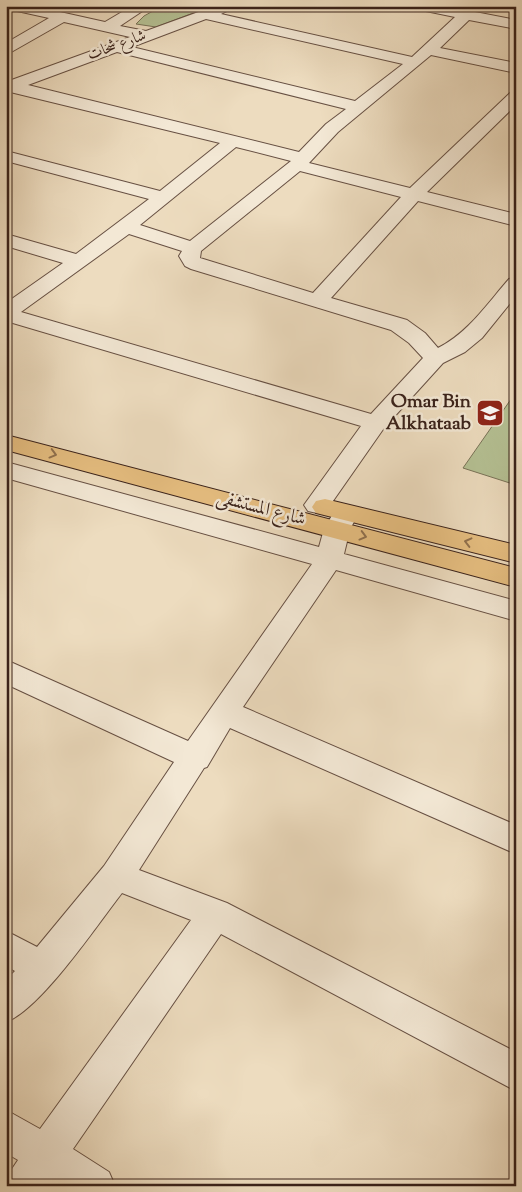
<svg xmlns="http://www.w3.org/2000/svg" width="522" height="1192" font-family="'Sorts Mill Goudy',Amiri,serif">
<rect width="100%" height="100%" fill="#eddcbf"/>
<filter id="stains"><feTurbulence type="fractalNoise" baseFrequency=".004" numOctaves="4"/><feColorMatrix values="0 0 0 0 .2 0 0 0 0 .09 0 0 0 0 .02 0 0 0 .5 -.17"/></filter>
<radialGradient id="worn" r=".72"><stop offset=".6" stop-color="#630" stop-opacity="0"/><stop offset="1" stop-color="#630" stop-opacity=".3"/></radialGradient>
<path fill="#b5c194" stroke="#787257" d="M162,6H212L156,27L136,24L144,16Z
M516,392V485L463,468Z"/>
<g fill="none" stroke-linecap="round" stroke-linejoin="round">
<g stroke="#675043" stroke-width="2">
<path id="minor" d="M6,6H33L105,22L132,6H150L120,26L146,31L215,6H236L221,14L412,57L455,17L416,9L414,6H444L516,20V29L469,20L440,48L516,63V73L431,55L338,132L309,163L410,188L510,93L516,91V105L427,192L516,214V226L418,201L331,298L407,320L425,333L438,348C468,333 487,304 509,279L516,277V296L482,338L465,352L443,363L384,428L326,511L317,513L308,511L304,505L361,426L6,321V303L63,263L6,246V234L76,254L149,199L6,161V151L160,191L220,143L6,91V82L130,37L64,22L6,55V43L49,18L8,9ZM206,19L403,64L355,101L132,47ZM117,52L346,109L326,124L299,152L28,85ZM236,147L291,161L190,241L140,225ZM300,171L401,197L313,293L200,258L201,251ZM129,234L182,251L179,256L185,266L191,269L391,330L409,343L423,358L371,414L21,312Z
M6,462L319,547L324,529L337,507L346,505L355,507L359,513L350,529L344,554L516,601V621L336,570L243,707L516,825V854L230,728L207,767L204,768L139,870L227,903L516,1052V1091L221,934L73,1149L109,1172L115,1186H58L51,1182L48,1186H6L10,1172L18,1160L6,1153V1110L40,1129L191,920L122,893C97,925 41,1009 6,1022V980L15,971L6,966V931L37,947L104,866L174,762L6,684V660L188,741L312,564L6,478Z"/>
</g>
<g stroke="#3a221a" stroke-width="2">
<path id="major" d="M6,435L516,568V587L6,450Z
M325,499L516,545V563L316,513L312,507L316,501Z"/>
</g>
<use href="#minor" fill="#f3e8d5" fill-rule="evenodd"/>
<use href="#major" fill="#e6be80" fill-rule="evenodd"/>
</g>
<defs><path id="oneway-chevron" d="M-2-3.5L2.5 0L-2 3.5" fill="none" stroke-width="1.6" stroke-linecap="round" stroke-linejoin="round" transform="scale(1.25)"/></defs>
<g stroke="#90704d">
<use href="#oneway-chevron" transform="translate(53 454) rotate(15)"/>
<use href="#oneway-chevron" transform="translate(363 536) rotate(15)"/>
<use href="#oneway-chevron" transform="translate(468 542) rotate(-166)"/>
</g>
<defs>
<g id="school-square" transform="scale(1.4375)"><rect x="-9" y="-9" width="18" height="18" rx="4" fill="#8f2418" stroke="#f3e8d5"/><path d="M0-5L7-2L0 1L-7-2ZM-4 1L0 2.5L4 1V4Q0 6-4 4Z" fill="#fff"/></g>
</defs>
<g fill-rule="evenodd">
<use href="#school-square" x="490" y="413"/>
</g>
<g text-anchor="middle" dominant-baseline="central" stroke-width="5" stroke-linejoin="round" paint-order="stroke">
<g font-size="16" fill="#3a221a" stroke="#f3e8d5">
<text transform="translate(117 46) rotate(-20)">شارع شحات</text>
</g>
<g font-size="19" font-weight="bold" fill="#3a221a" stroke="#f3e8d5" text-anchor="end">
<text x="471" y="402">Omar Bin<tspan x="471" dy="22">Alkhataab</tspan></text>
</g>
<g font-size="19" fill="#3a221a" stroke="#f3e8d5">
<text transform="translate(261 509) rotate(15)">شارع المستشفى</text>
</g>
</g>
<rect width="522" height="1192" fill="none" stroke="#eddcbf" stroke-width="25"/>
<rect x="8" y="8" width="507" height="1177" fill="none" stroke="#3a221a" stroke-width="2.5"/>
<rect x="12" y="12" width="497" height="1167" fill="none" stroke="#3a221a"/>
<rect width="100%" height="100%" filter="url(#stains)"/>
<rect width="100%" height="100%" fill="url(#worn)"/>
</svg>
